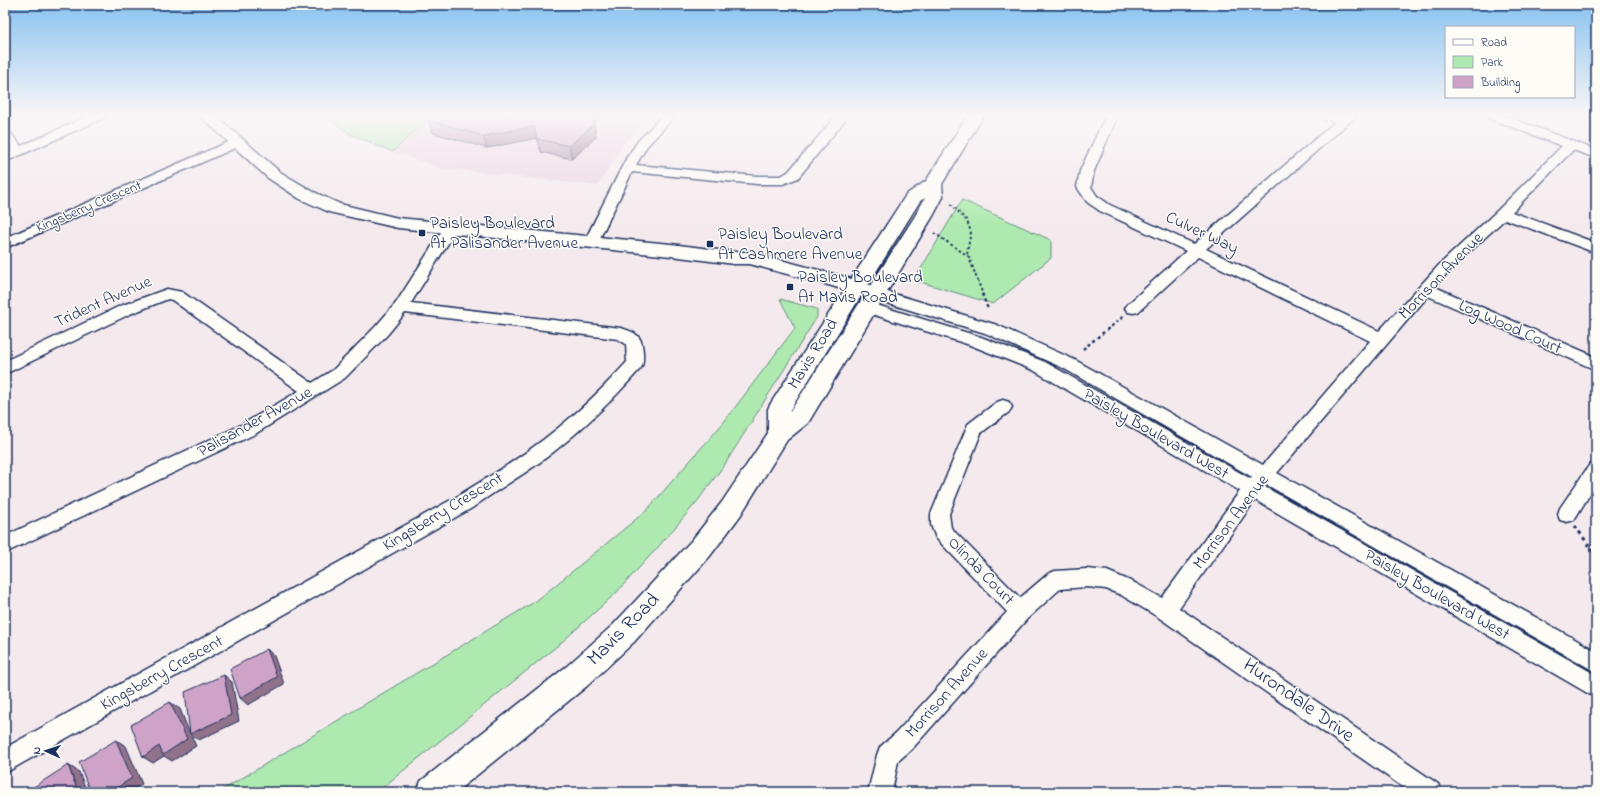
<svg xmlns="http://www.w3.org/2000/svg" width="1601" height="797" font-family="'Indie Flower',sans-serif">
<rect width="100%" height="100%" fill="#f4eaed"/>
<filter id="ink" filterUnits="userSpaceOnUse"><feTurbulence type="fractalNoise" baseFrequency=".025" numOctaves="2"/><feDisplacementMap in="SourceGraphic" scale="8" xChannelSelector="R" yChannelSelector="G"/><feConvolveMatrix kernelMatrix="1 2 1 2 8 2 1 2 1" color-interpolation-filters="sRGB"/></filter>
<g filter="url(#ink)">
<path fill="#e9d5e2" d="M431,115H652L624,143L598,186L441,168L393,152Z"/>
<path fill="#aeeaaf" stroke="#648c86" d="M324,115H431L393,152L350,134Z
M962,200L1051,240V258L993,304L914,280Z
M780,299L817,309V317L725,464L696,503L659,546L616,593L562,642L377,792H219L536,601L646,511L724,422L795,328Z"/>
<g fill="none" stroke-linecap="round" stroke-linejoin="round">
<g stroke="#1b2f5e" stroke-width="3">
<path id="minor" d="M90,115H106L104,118L5,162V153L11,150L5,142V130L9,131L21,146Z
M663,115H676L647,146L636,165L757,176H781L788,172L837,115H849L798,178L783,184H757L632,172L598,242L596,245L591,247L586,245L584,242L627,157L639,140Z
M1106,115H1118L1094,171L1091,187L1097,196L1110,205L1194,244L1335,122L1321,118L1319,115H1336L1342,117L1344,115H1357L1206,249L1379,331L1439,265L1498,210L1562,146L1488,118L1486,115H1503L1596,150V158L1573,150L1512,212L1596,243V253L1505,219L1449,271L1435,287L1596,357V370L1428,296L1277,473L1596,651V672L1267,485L1265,487L1596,675V698L1255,500L1179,608L1438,784L1442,792H1410L1158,617L1121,595L1106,589L1087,587L1060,589L1027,619L912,749L898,761L892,792H868L877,755L880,747L896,733L1007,612L936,538L931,525V514L968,424L997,402L1003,400L1009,402L1012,407L1009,412L981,433L949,514L951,528L1020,598L1048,574L1055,571L1087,569L1107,571L1135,583L1162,598L1240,491L1033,370L970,345L862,311L859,307L862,303L867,302L981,337L1045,362L1251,479L1252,477L1063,368L985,333L871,298L868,294L871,290L876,289L881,290L997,325L1075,360L1263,465L1370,341L1198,257L1138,312L1133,313L1128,312L1125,308L1128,304L1186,251L1100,211L1087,202L1077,187L1080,171Z
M238,138L242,139L244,142L242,145L5,248V238Z
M450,225L455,226L457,229L411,303L621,328C637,333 642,336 643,352C643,358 644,363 641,368C611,402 579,433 543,460C520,477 495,491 472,508L5,773V748L458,496C483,480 508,466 532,448C567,423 598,394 627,362L626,344L618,339L405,313L388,334L345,378L255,434L5,553V536L243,424L299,391L172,300L168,299L130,314L5,374V361L120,306L167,289L182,292L312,383L333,370L376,326L396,303L445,226Z
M1596,462V484L1574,520L1567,522L1560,520L1558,514L1560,508L1590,464Z"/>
</g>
<g stroke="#1b2f5e" stroke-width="3">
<path id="tertiary" d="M199,115H215L280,172L312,191L340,204L398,218L671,244L734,252H750L845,277L883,289L885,294L883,299L876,300L832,286L750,264H734L671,256L398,228L329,212L300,199L268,178Z"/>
</g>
<g stroke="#1b2f5e" stroke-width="3">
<path id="secondary" d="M968,115H984L942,184L943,197L933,216L808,423L787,440L740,516L710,556L634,642L587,686L456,792H417L421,781L567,666L614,624L692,540L722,502L768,433V409L771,403L904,198L907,194L926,181ZM925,198L915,216L790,412V410L920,201Z"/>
</g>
<path stroke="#1b2f5e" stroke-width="2" stroke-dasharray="2.5 2.5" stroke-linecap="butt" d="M951,204L967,221L971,232L967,252L983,295
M934,233L968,256"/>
<path stroke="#1b2f5e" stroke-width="2.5" stroke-dasharray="3 3" stroke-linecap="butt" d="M982,294L988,309
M1083,349L1124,316"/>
<path stroke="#1b2f5e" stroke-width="3" stroke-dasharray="3.5 3.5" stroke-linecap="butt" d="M1575,526L1596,555"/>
<use href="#minor" fill="#fdfcf7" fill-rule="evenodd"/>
<use href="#tertiary" fill="#fdfcf7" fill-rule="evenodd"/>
<use href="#secondary" fill="#fdfcf7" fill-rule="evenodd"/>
</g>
<path fill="#b18cab" stroke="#1b2f5e" d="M435,115H602L594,123L596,137L572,159L541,152L537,138L487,148L433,133L428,120Z"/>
<path fill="#90728b" stroke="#1b2f5e" d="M590,115H602L592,125Z
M594,124L596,137L572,159L569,146Z
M534,126L537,138L487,148L483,136Z
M267,649L274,656L284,684L248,705L240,698Z
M224,675L232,682L239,721L199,740L191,735L196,746L172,761L164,756L153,763L143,757L170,702L180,709L190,734Z
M116,740L126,746L142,784L129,792H110Z
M68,765L79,772L87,792H78Z"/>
<path fill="#cea3c7" stroke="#1b2f5e" d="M435,115H590L594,124L569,146L537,139L534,126L483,136L428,120Z
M267,649L277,677L240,698L230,669Z
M224,675L231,715L190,734L185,692Z
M170,702L187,739L163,755L159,746L143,757L131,725Z
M116,740L132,778L110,792H90L79,762Z
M68,765L78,792H26Z"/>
</g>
<linearGradient id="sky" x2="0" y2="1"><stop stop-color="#89c3f0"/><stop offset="0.51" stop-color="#faf6f7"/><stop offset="1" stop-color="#faf6f7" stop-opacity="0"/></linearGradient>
<rect width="1601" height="226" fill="url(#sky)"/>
<g fill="#1b2f5e" stroke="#fdfcf7" stroke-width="1.5">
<rect x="418" y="229" width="8" height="8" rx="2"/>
<rect x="706" y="240" width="8" height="8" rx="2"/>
<rect x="786" y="283" width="8" height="8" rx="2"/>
</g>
<g text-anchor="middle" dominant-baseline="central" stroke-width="3" stroke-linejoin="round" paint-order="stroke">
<g font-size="14" fill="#1b2f5e" stroke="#fdfcf7">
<text transform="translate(89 207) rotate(-23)">Kingsberry Crescent</text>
</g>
<g font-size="17" fill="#1b2f5e" stroke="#fdfcf7" text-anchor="start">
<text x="430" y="223">Paisley Boulevard<tspan x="430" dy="20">At Palisander Avenue</tspan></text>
<text x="718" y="234">Paisley Boulevard<tspan x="718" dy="20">At Cashmere Avenue</tspan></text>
<text x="798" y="277">Paisley Boulevard<tspan x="798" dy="20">At Mavis Road</tspan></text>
</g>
<g font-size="17" fill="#1b2f5e" stroke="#fdfcf7">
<text transform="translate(1202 233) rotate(25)">Culver Way</text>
<text transform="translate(1441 276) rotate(-46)">Morrison Avenue</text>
<text transform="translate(103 302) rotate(-24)">Trident Avenue</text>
<text transform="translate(1510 327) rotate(24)">Log Wood Court</text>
<text transform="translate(813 354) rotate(-58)">Mavis Road</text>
<text transform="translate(255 422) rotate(-29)">Palisander Avenue</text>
<text transform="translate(1156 434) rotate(30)">Paisley Boulevard West</text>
<text transform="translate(443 512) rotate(-31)">Kingsberry Crescent</text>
<text transform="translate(1231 522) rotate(-53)">Morrison Avenue</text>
<text transform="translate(981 571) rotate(46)">Olinda Court</text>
<text transform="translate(1437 595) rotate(30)">Paisley Boulevard West</text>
<text transform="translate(162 673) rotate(-29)">Kingsberry Crescent</text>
<text transform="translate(947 693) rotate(-48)">Morrison Avenue</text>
</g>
<g font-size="20" fill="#1b2f5e" stroke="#fdfcf7">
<text transform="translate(624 630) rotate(-45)">Mavis Road</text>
<text transform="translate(1298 701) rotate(35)">Hurondale Drive</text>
</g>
</g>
<rect width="1601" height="797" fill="none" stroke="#fdfcf7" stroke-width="20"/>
<rect x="10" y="10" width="1581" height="777" fill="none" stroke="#1b2f5e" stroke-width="1.5" filter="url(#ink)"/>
<rect x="1445" y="26" width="130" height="72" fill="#fdfcf7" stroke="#a3aaba"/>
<rect x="1453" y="39" width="20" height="6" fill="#fdfcf7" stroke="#a3aaba"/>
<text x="1481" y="46" font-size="12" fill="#1b2f5e">Road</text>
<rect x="1453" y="56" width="20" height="12" fill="#aeeaaf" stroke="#a3aaba"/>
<text x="1481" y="66" font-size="12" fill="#1b2f5e">Park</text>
<rect x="1453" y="76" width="20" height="12" fill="#cea3c7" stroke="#a3aaba"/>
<text x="1481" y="86" font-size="12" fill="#1b2f5e">Building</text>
<g transform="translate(46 751) rotate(273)" stroke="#fdfcf7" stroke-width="3" paint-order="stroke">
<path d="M0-3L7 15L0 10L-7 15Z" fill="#1b2f5e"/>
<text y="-6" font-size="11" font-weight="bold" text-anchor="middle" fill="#1b2f5e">N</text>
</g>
</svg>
